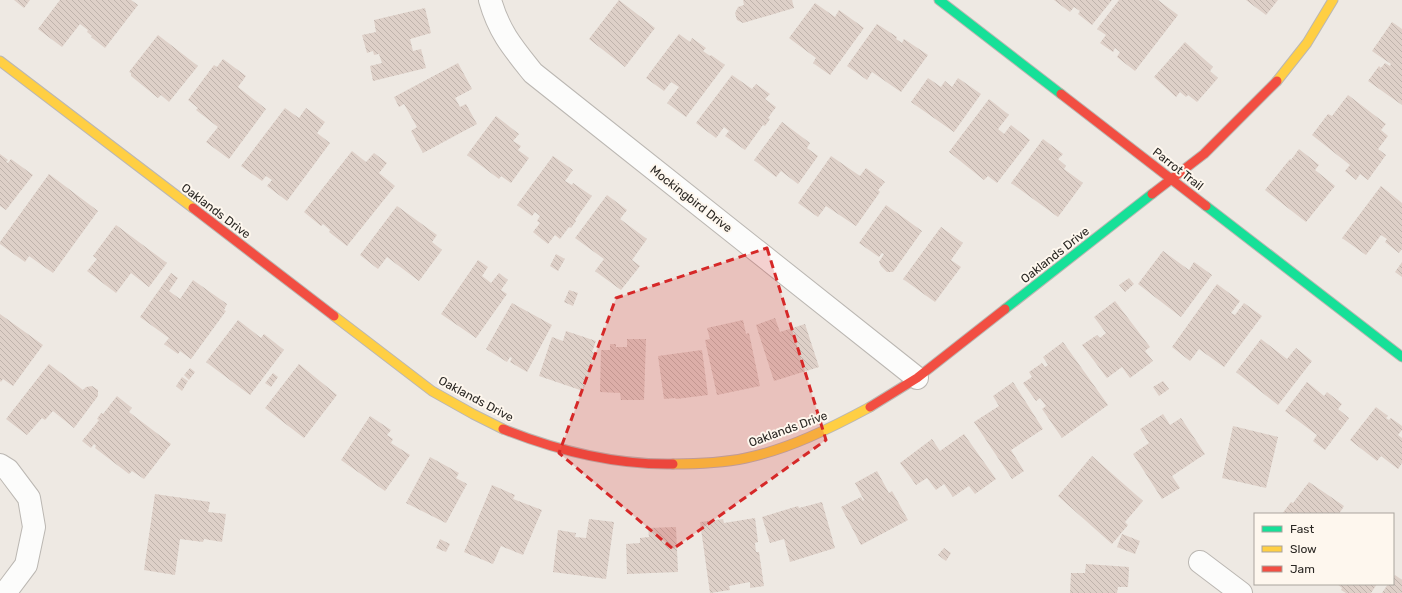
<svg xmlns="http://www.w3.org/2000/svg" width="1402" height="593" font-family="Rubik,sans-serif">
<defs>
<pattern id="building-back-hatch" width="6" height="6" patternUnits="userSpaceOnUse"><rect width="6" height="6" fill="#ded0c8"/><path d="M-1 5l2 2M0 0l6 6M5-1l2 2" fill="none" stroke="#bfb3ac"/></pattern>
</defs>
<rect width="100%" height="100%" fill="#eee9e3"/>
<path fill="url(#building-back-hatch)" d="M14,0H30L24,8Z
M60,0H131L138,5L105,48L91,37L92,36L87,32L88,30L80,24L62,47L38,29Z
M619,0L655,28L625,67L589,39Z
M743,0H792L794,8L743,23L737,20L735,13L738,7L744,5Z
M1054,0H1112L1092,25L1078,14L1080,11L1074,7L1070,12Z
M1119,0H1158L1178,15L1135,71L1117,57L1120,52L1115,48L1113,52L1100,43L1106,35L1097,29Z
M1246,0H1278L1266,15Z
M815,3L835,17L839,10L864,28L830,75L813,63L816,58L789,38Z
M425,8L431,33L410,39L413,51L421,49L426,68L373,81L370,66L382,63L379,54L374,55L373,51L367,53L362,35L376,32L374,20Z
M1392,22L1402,29V105L1368,81L1379,66L1381,68L1385,63L1390,66L1391,64L1372,51Z
M877,24L897,37L896,39L902,43L904,39L928,55L901,92L872,72L867,80L847,66Z
M679,34L690,42L692,38L706,48L703,51L710,56L711,55L725,65L686,117L667,103L679,87L671,82L664,91L646,78Z
M158,35L198,66L169,102L161,95L158,98L131,76V73L129,72Z
M1185,42L1213,67L1210,71L1218,78L1197,102L1188,95L1186,97L1180,92L1176,97L1154,77Z
M223,59L246,76L238,87L266,109L229,159L206,142L218,127L196,110L198,108L188,100L214,65L217,67Z
M458,63L472,89L455,98L460,107L466,104L477,124L423,153L411,131L417,127L404,104L399,107L394,97Z
M732,75L752,89L756,84L770,94L765,99L776,107L768,118L770,119L765,126L763,125L745,150L725,136L729,131L724,127L716,138L696,123Z
M928,78L941,87L945,81L952,87L958,78L981,94L954,132L911,102Z
M1348,95L1386,124L1381,130L1388,136L1378,149L1386,155L1368,180L1360,174L1356,180L1345,171L1350,165L1312,135L1328,114L1332,116Z
M989,99L1009,115L998,129L1004,134L1011,125L1030,140L997,183L988,176L984,180L949,152Z
M285,108L299,118L306,108L325,122L317,133L330,143L287,201L267,186L272,180L266,176L262,181L241,166Z
M496,116L519,134L513,141L521,146L518,150L529,158L511,183L501,176L499,179L467,155Z
M782,122L810,143L807,148L818,156L798,184L781,171L776,177L754,160Z
M1043,139L1063,154L1058,159L1066,166L1064,169L1083,183L1058,217L1011,183Z
M1299,149L1319,165L1315,170L1335,186L1306,222L1265,190L1290,159L1291,160Z
M352,151L366,162L374,153L387,163L379,173L395,186L347,246L329,232L330,230L323,224L321,226L304,212Z
M0,154L8,160L6,162L8,163L11,159L33,175L6,210L0,206Z
M553,156L573,170L565,181L572,185L573,183L592,196L575,220L576,221L571,228L569,227L560,239L555,235L548,244L533,232L540,223L537,221L540,216L535,212L532,216L517,205Z
M831,156L860,176L866,168L885,182L878,190L880,192L856,226L826,206L818,217L798,203Z
M49,174L98,211L53,273L29,256L25,262L0,244V242Z
M1381,186L1402,203V249L1399,253L1385,242L1387,239L1381,235L1366,255L1342,238Z
M607,195L627,210L620,219L647,239L632,260L640,266L621,290L595,271L604,259L575,238Z
M886,205L922,231L893,272H887L881,266L879,262L884,254L882,253L879,257L859,243Z
M397,206L437,235L432,242L442,250L419,281L387,257L378,269L360,255Z
M116,225L167,263L149,287L131,273L116,293L87,271L97,259L93,256Z
M941,227L963,243L951,260L961,267L935,302L903,279Z
M1163,251L1189,270L1194,262L1212,275L1181,317L1138,284Z
M556,254L565,259L558,271L550,266Z
M478,260L488,267L482,276L491,283L499,273L508,280L501,290L507,294L476,338L441,314Z
M1402,262V277L1395,272Z
M171,273L178,278L169,291L180,299L193,280L227,304L224,310L226,311L191,359L180,351L178,354L164,344L169,338L140,317Z
M1129,278L1134,284L1125,292L1119,285Z
M1217,284L1240,301L1231,313L1235,315L1244,303L1262,316L1224,367L1199,349L1190,361L1172,347Z
M569,290L578,293L573,306L564,302Z
M1115,301L1150,347L1145,351L1153,361L1130,378L1122,367L1107,378L1082,345L1097,335L1100,338L1106,333L1094,317Z
M512,303L552,325L527,372L510,362L512,358L510,357L507,362L486,349Z
M0,314L43,345L13,386L3,379L1,382L0,381Z
M775,318L780,332L805,324L819,367L774,381L756,325Z
M238,320L261,338L264,334L284,350L250,395L206,362Z
M743,320L746,334L749,333L760,386L717,395L705,340L710,339L707,328Z
M566,331L596,341L592,352L595,353L583,391L539,376L552,337L563,341Z
M627,339H646L644,400H621L620,393L600,392L601,350H610V344H616V347H627Z
M1261,339L1287,359L1296,348L1312,361L1278,405L1236,372Z
M1063,342L1108,405L1062,438L1042,409L1046,406L1040,398L1036,401L1023,383L1032,377L1029,372L1042,363L1045,367L1048,365L1043,357Z
M702,350L708,395L676,399L675,398L664,399L658,356Z
M49,364L83,390L86,387L92,386L98,390V396L74,428L53,411L45,420L42,418L27,435L6,419Z
M299,364L337,395L304,438L265,408Z
M190,368L195,372L189,380L184,375Z
M273,373L278,377L271,387L265,383Z
M182,377L188,381L182,391L176,386Z
M1163,381L1169,389L1159,396L1153,387Z
M1013,382L1043,429L1011,450L1024,471L1012,479L974,422L999,406L993,396Z
M1307,382L1324,396L1327,392L1342,404L1338,409L1349,418L1325,450L1313,441L1317,435L1285,411Z
M117,396L132,408L129,412L171,444L144,479L132,471L129,474L95,448L96,446L94,444L91,448L82,441L99,420L97,419L101,413L103,414Z
M1376,407L1388,416L1386,418L1389,420L1391,418L1402,426V430L1398,435L1402,438V463L1398,469L1381,456L1377,461L1350,440Z
M1163,414L1170,425L1181,418L1205,454L1172,476L1180,488L1162,499L1133,454L1149,443L1140,429Z
M370,416L391,430L387,435L393,439L391,443L410,455L385,491L341,460Z
M1233,426L1278,437L1266,488L1222,478Z
M964,434L996,479L975,494L969,486L953,497L944,484L936,490L927,478L916,485L900,463L932,439L940,451Z
M1092,456L1143,501L1125,522L1128,525L1112,544L1058,496Z
M430,457L459,473L456,478L467,484L446,523L406,503Z
M877,471L889,493L892,491L908,520L861,545L841,507L861,497L863,501L864,500L855,483Z
M1309,482L1344,506L1339,514H1282L1291,502L1293,503Z
M492,485L515,495L513,499L542,510L523,555L501,546L493,564L464,552Z
M155,494L210,502L208,512L226,514L222,542L204,539L203,542L180,539L175,575L144,570Z
M822,502L835,548L790,562L784,539L770,543L762,517L798,506L799,508Z
M755,518L758,542L755,543L756,552H759L764,586L750,588V582L729,586L730,590L710,593L700,522L723,519L724,523Z
M589,519L614,522L606,579L553,572L558,530L576,533L575,537L586,538Z
M676,527L678,572L627,574L626,544L640,543V538L649,537L648,528Z
M1122,534L1140,541L1135,554L1117,547Z
M440,539L450,544L446,552L436,548Z
M944,548L951,553L946,561L938,555Z
M1086,564L1129,567L1128,587H1118L1117,593H1070L1071,573H1085Z
M1395,575L1402,580V593H1382L1388,584H1393V577Z
M1337,584H1377L1371,593H1346L1341,590L1342,588Z"/>
<g fill="none" stroke-linecap="round" stroke-linejoin="round">
<g stroke="#bbb7b2" stroke-width="24">
<path id="street" d="M490,0C499,32 513,48 533,73L917,378
M0,465L8,470L29,498L34,527L26,565L5,593
M1200,562L1241,593"/>
</g>
<g stroke="#bbb7b2" stroke-width="11">
<path id="fast" d="M939,0L1061,94
M1206,206L1402,357
M1005,309L1152,194"/>
</g>
<g stroke="#bbb7b2" stroke-width="11">
<path id="slow" d="M0,61L193,208
M1277,81L1307,43L1333,0
M334,316L432,391L473,414L503,429
M673,464C698,464 722,463 746,458C789,449 831,428 870,407"/>
</g>
<g stroke="#bbb7b2" stroke-width="11">
<path id="jam" d="M1061,94L1206,206
M1152,194L1204,154L1277,81
M193,208L334,316
M870,407L917,378L1005,309
M503,429C558,451 614,465 673,464"/>
</g>
<use href="#street" stroke="#fcfcfb" stroke-width="22"/>
<use href="#fast" stroke="#16e098" stroke-width="9"/>
<use href="#slow" stroke="#ffcf43" stroke-width="9"/>
<use href="#jam" stroke="#f24e42" stroke-width="9"/>
</g>
<path fill="#d62828" fill-opacity="0.2" stroke="#d62828" stroke-width="3" stroke-dasharray="8 5" stroke-linejoin="round" d="M767,248L826,440L673,549L559,453L616,298Z"/>
<g text-anchor="middle" dominant-baseline="central" stroke-width="4" stroke-linejoin="round" paint-order="stroke">
<g font-size="12" fill="#2a2723" stroke="#fef7ee">
<text transform="translate(1178 169) rotate(38)">Parrot Trail</text>
<text transform="translate(691 199) rotate(38)">Mockingbird Drive</text>
<text transform="translate(216 211) rotate(37)">Oaklands Drive</text>
<text transform="translate(1055 255) rotate(-38)">Oaklands Drive</text>
<text transform="translate(476 399) rotate(28)">Oaklands Drive</text>
<text transform="translate(788 429) rotate(-20)">Oaklands Drive</text>
</g>
</g>
<rect x="1254" y="513" width="140" height="72" fill="#fef7ee" stroke="#a9a49d"/>
<rect x="1262" y="526" width="20" height="6" fill="#16e098" stroke="#a9a49d"/>
<text x="1290" y="533" font-size="12" fill="#2a2723">Fast</text>
<rect x="1262" y="546" width="20" height="6" fill="#ffcf43" stroke="#a9a49d"/>
<text x="1290" y="553" font-size="12" fill="#2a2723">Slow</text>
<rect x="1262" y="566" width="20" height="6" fill="#f24e42" stroke="#a9a49d"/>
<text x="1290" y="573" font-size="12" fill="#2a2723">Jam</text>
</svg>
